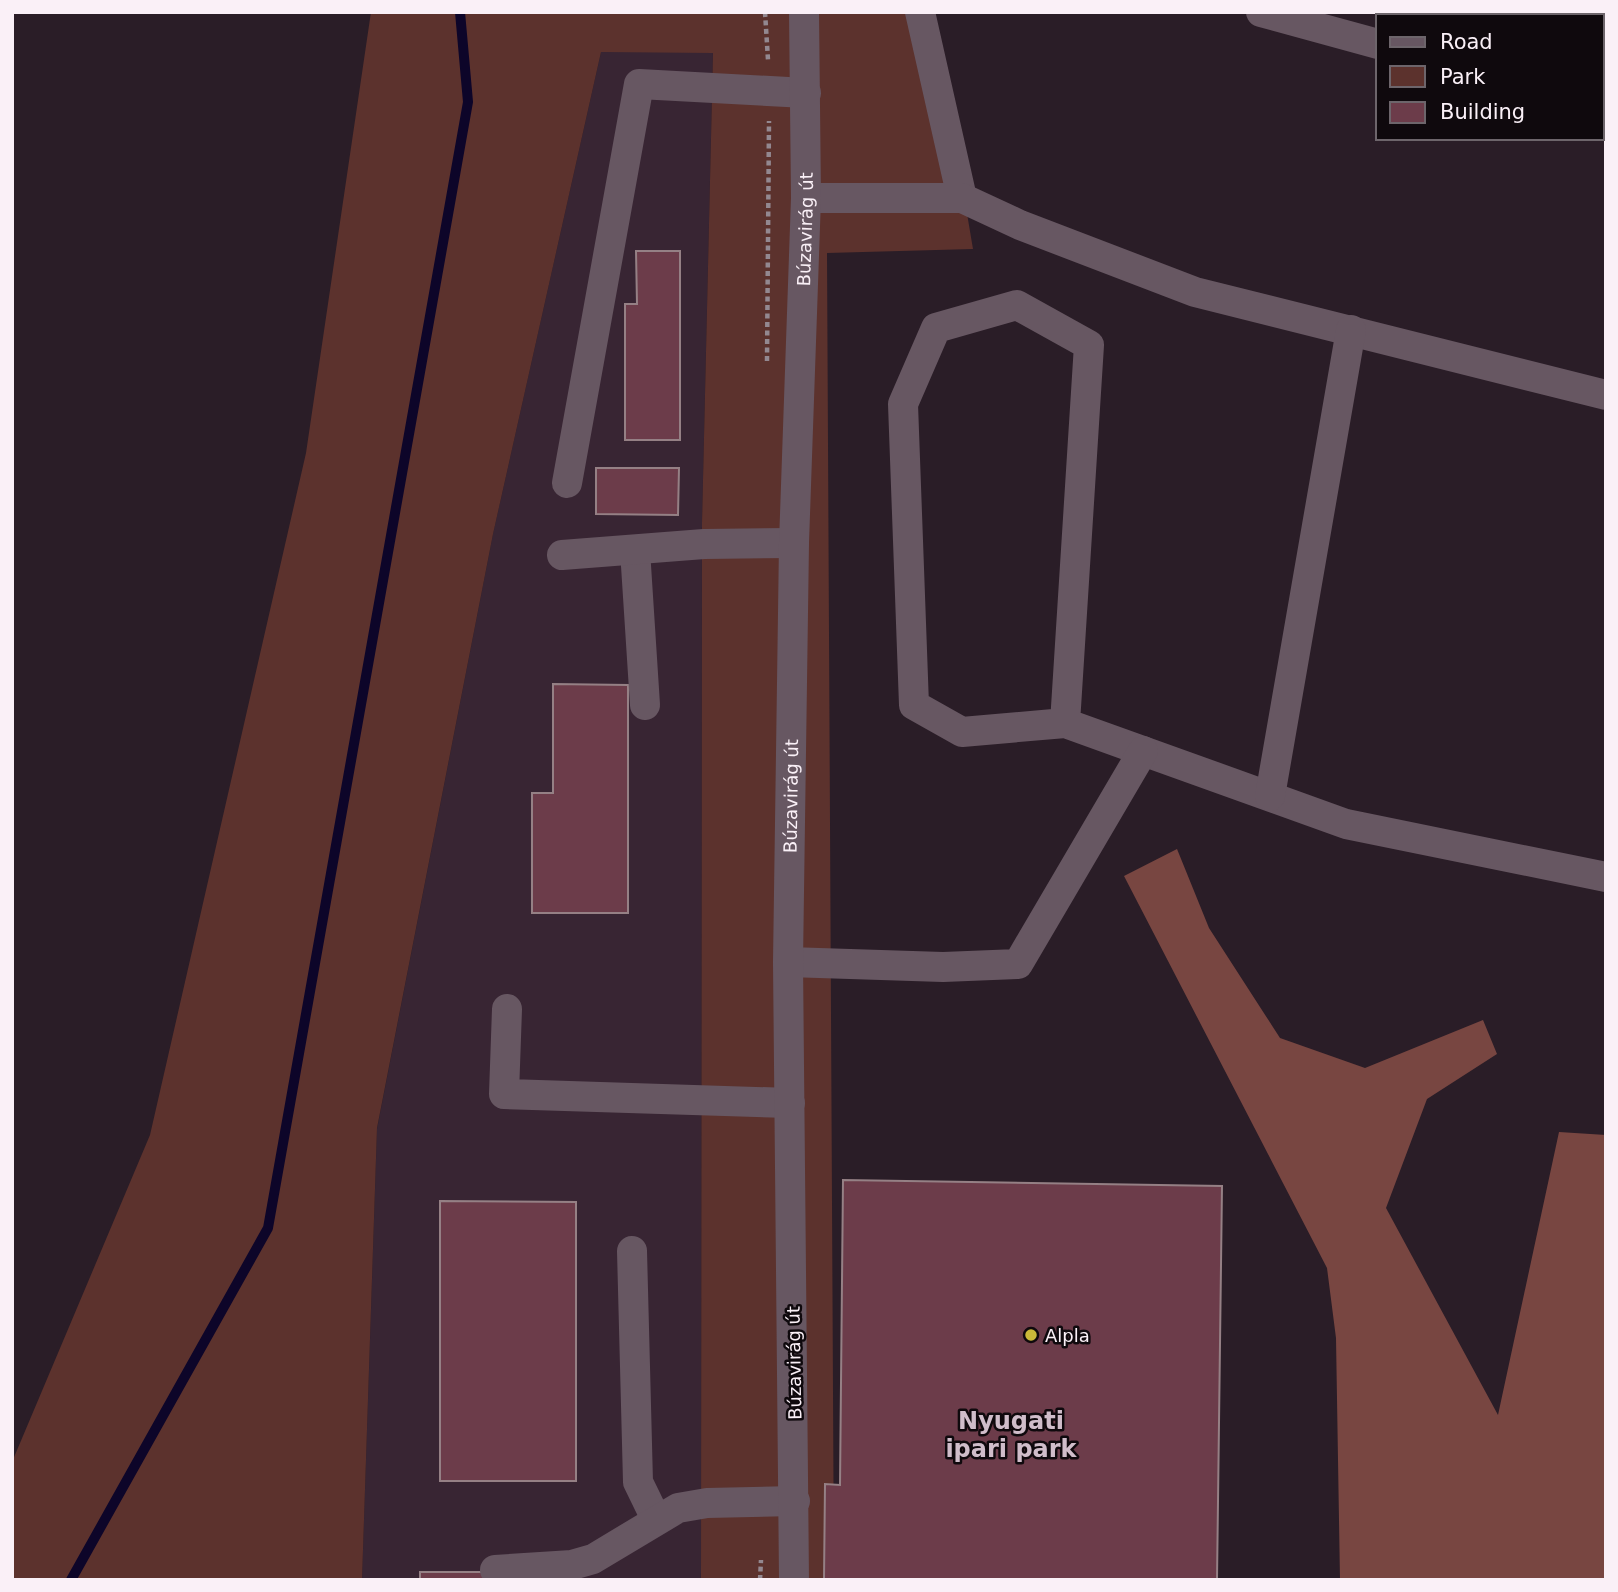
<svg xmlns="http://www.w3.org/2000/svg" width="1618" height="1592" font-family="'DejaVu Sans',sans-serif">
<rect width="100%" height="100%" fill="#2a1d27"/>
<path fill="#382533" d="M601,52H713L702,523L701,1580H362L377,1129L493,534Z"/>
<path fill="#5c322d" d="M371,12H933L973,249L827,253L834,1580H701L702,523L713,53L601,52L493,534L377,1128L362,1580H12V1462L150,1135L306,453Z"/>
<path fill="#784641" d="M1177,849L1209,928L1280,1038L1365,1068L1483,1020L1497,1054L1427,1099L1386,1208L1498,1415L1559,1132L1606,1135V1580H1340L1336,1338L1327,1268L1124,876Z"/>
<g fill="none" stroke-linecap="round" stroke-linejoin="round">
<path stroke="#0d0529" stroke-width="10" d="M71,1580L268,1228L468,102L460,12"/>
</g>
<path fill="#6c3c4a" stroke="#958085" stroke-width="2" d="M636,251H680V440H625V304H637Z
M596,468H679L678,515L596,514Z
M553,684L628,685V913H532V793H553Z
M843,1180L1222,1186L1217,1580H824L825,1484L840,1485Z
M440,1201L576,1202V1481H440Z
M420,1572H489V1580H420Z"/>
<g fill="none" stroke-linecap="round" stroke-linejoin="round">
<path stroke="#938890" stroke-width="4.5" stroke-dasharray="5 3.5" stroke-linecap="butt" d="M765,12L768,60
M767,361L769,121
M760,1580L761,1560"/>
<g stroke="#675762" stroke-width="30">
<path d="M920,12L962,198"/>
<path d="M1261,12L1378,44"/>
<path d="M1535,12L1544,16"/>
<path d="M1488,16L1489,12"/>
<path d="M806,198H962L1020,225L1195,292L1606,395"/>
<path d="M567,483L639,84L806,93"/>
<path d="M635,550L645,705"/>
<path d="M562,555L704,544L794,543"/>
<path d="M1065,723L1089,345L1017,305L936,328L903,404L914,705L962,732L1065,723L1346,824L1606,877"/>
<path d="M1270,796L1351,330"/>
<path d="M788,962L943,967L1018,964L1143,751"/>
<path d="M507,1009L504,1094L790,1103"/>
<path d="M632,1251L638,1482L656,1519"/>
<path d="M495,1570L572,1565L593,1559L678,1508L707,1503L795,1501"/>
<path id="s1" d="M794,1580L788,962L794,543L806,198L804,12"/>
</g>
</g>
<circle fill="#cbba39" stroke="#0f090d" stroke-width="2.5" cx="1031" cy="1335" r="7"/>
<g text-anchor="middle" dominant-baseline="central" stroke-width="5" stroke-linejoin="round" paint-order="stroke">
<g font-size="18" fill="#faf0f7" stroke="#0f090d">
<text stroke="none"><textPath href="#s1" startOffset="1351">Búzavirág út</textPath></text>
<text stroke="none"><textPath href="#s1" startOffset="784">Búzavirág út</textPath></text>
<text transform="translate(794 1363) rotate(-91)">Búzavirág út</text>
</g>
<g font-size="18" fill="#faf0f7" stroke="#0f090d" text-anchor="start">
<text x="1045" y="1335">Alpla</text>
</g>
<g font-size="24" font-weight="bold" fill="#d0bdca" stroke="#0f090d">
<text x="1011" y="1421">Nyugati<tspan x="1011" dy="28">ipari park</tspan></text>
</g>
</g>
<rect width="1618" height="1592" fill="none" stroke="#faf0f7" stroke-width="28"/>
<rect x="1376" y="14" width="228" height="126" fill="#0f090d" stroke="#6d656b" stroke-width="2"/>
<rect x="1390" y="37" width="35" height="10" fill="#675762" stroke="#6d656b" stroke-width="2"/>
<text x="1440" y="49" font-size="21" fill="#faf0f7">Road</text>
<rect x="1390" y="66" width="35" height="21" fill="#5c322d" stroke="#6d656b" stroke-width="2"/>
<text x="1440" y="84" font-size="21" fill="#faf0f7">Park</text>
<rect x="1390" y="102" width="35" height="21" fill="#6c3c4a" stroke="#6d656b" stroke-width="2"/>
<text x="1440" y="119" font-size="21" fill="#faf0f7">Building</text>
</svg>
